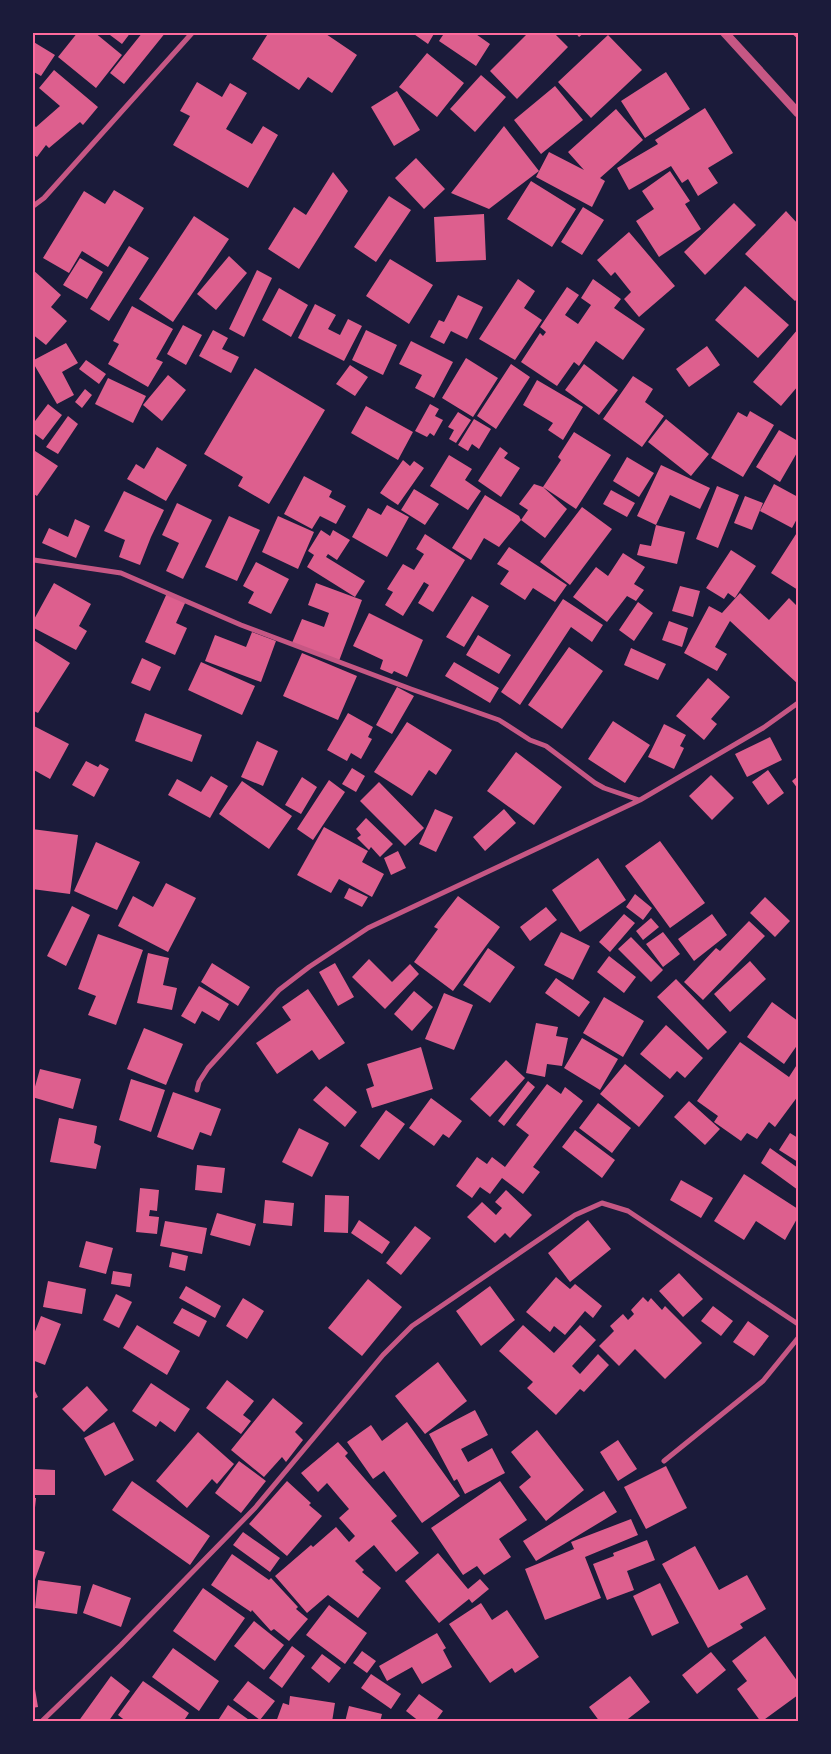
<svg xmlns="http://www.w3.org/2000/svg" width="831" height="1754" font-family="Lato,sans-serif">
<rect width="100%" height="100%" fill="#1b1b3a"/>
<path fill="#dd5f8e" d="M78,32H94L122,55L96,88L58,57Z
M106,32H131L122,44Z
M143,32H166L124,84L110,73Z
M269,32H323L357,55L332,93L308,77L299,90L252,59Z
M411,32H435L428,44Z
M445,32H473L490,44L476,66L439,41Z
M529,32H553L568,47L517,99L490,71Z
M575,32H585L579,37Z
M790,32H798V39Z
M608,35L642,70L591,118L558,82Z
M32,41L55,55L41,76L32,71Z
M427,53L464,83L437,117L399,87Z
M54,70L98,107L83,125L80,122L49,148L46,145L37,157L32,154V124L36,127L60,106L39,88Z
M666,72L690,109L645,138L621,101Z
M481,75L506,97L475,132L450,109Z
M197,82L222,97L230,83L247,93L226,129L252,144L263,126L278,135L248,188L173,145L190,116L180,111Z
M555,86L583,120L541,154L514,120Z
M397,91L420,130L394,146L371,107Z
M705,108L733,153L708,168L718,183L698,196L688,179L682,183L671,166L629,190L617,168L658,144L655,140Z
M616,109L643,140L600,178L605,181L592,207L536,177L549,152L584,170L568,152Z
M504,126L539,171L489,209L451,193Z
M416,158L445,189L424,209L395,178Z
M670,171L690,201L685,204L701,229L659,257L636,221L654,209L642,191Z
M333,172L348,191L299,269L268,249L294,207L306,215Z
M531,181L576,209L552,247L507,219Z
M114,190L144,208L108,267L82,251L69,273L43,258L84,191L105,204Z
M389,196L411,210L376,262L354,247Z
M734,203L756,225L705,275L684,252Z
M583,207L604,220L582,255L561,242Z
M786,211L798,224V298L795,301L745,254Z
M484,214L486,260L436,262L434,217Z
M194,216L229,239L173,322L139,299Z
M629,232L675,286L639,317L624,299L631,292L615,272L611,276L597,260Z
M129,246L149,258L109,321L90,309Z
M229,256L247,273L216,310L197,294Z
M80,258L103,272L87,299L63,285Z
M390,259L433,285L409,324L366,296Z
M32,269L61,295L51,307L67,321L46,345L32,334V324L35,321L32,319Z
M257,270L272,278L244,337L229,329Z
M518,279L535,291L524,308L542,320L515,360L479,339Z
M593,279L621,299L614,308L645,329L623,360L596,341L579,366L574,362L557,386L521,362L540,333L543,336L546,332L540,327L567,287L579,295L565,315L578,324L591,305L581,298Z
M745,286L789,325L758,358L715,320Z
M279,288L308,305L291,337L262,320Z
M458,295L483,307L467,339L451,331L444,344L430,337L439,320L444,322Z
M315,304L336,315L328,329L340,335L348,319L362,326L344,361L298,338Z
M132,306L173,329L156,359L163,362L148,387L108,364L119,344L113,341Z
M183,325L202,335L186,365L167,354Z
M798,329V386L781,406L753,382Z
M213,330L228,338L222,349L239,357L231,373L199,356Z
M366,330L397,345L383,375L352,360Z
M411,341L453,362L434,398L415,388L422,375L399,364Z
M66,343L78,363L62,372L74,395L57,404L32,361Z
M707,346L720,365L689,387L676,369Z
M466,358L498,378L473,417L442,398Z
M86,360L106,374L99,384L79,369Z
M511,364L530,377L496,429L477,416Z
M584,364L618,390L599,415L565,390Z
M350,365L368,377L355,396L336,384Z
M255,368L325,410L269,504L238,486L243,477L204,454Z
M168,375L186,390L162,421L143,405Z
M633,376L653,389L645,402L664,416L642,447L603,419Z
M108,378L146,396L133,423L95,404Z
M537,380L583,407L563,440L548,430L553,423L523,405Z
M85,389L92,395L82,408L75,402Z
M48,404L62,415L43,440L32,432V425Z
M430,404L439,409L435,416L443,420L434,436L430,433L427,437L415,431Z
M366,406L413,432L398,460L351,433Z
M750,411L774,425L743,477L711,458L738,412L747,417Z
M458,412L471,420L456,443L449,439L454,430L448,427Z
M68,416L78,424L58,454L46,447Z
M474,419L491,429L479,449L472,444L468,451L458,445Z
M666,419L709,454L691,476L648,442Z
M779,430L798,441V451L780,482L756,467Z
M574,432L611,455L576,509L543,487L567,509L545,538L521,520L528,510L519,504L534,484L543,487L561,460L558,457Z
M157,447L187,465L166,501L127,479L136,464L144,469Z
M500,447L508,453L504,458L520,468L501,497L478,481Z
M32,449L58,466L37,496L32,493Z
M449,455L472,469L465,480L481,491L468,510L430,486Z
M627,457L654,473L639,497L613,481Z
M403,460L410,466L414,461L424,468L398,505L380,493Z
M661,465L710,488L700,509L670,495L656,525L637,516Z
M304,476L332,491L329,497L346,506L336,524L320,516L312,529L284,514Z
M774,484L798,497V517L792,528L760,511Z
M717,486L739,495L718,548L696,539Z
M414,489L439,504L425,525L401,510Z
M611,490L635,503L627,517L603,504Z
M124,491L164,510L151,537L140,565L119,557L125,540L104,531Z
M485,495L519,516L521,520L499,547L484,538L471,560L452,548Z
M745,496L763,503L752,530L734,523Z
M177,503L212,520L183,579L166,571L179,543L162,535Z
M387,505L409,517L387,557L352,537L368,508L381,515Z
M582,507L612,529L570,585L540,562Z
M229,516L260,530L237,581L205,567Z
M278,516L314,532L298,569L262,552Z
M75,519L90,526L76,558L42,543L49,528L68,537Z
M656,525L685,532L677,564L637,555L640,544L651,546Z
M321,530L330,536L333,530L350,540L337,560L328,554L326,557L365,581L355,597L307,567L314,555L308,551Z
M798,531V590L771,573Z
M425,534L465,560L433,612L418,603L429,585L424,582L403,616L385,605L393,592L387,589L403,564L414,570L424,554L416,549Z
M509,547L567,585L555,602L533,588L525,600L500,584L509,571L497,564Z
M731,550L756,566L735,598L728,593L724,599L706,588Z
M623,553L645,567L634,584L644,590L636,601L627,596L607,622L573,597L596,567L608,576Z
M256,562L289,579L271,614L248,603L254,592L243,586Z
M54,583L91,604L79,626L87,631L76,650L32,627V623Z
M316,583L362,600L339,661L292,643L302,619L324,627L329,613L308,605Z
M680,586L700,591L693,617L672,611Z
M167,593L186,601L176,623L187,628L175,655L145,642Z
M740,593L769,620L789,598L798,607V684L730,621L715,647L727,654L717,671L684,653L709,606L722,613Z
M472,596L489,606L464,647L446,637Z
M563,599L603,625L592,642L571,627L520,705L501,692Z
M638,602L653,613L634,641L619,630Z
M369,613L423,640L407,677L394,671L392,674L380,669L383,660L353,646Z
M669,621L688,628L682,647L662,640Z
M252,632L276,641L261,682L205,661L215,635L246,647Z
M478,635L511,655L499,674L466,655Z
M32,639L70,663L38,713L32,710Z
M569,647L603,671L562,729L528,705Z
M631,648L666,664L658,680L624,665Z
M302,653L357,676L338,720L283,696Z
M142,658L161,667L150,691L131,683Z
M201,662L255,686L242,715L188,690Z
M454,662L499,688L490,703L445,676Z
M708,678L730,697L711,719L717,724L704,740L676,716Z
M397,687L414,696L392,734L376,725Z
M145,713L202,735L192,762L135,741Z
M348,713L373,727L368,737L372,739L361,759L351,753L347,761L327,750Z
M613,721L650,745L625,783L588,759Z
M407,722L452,750L436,775L429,770L412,796L374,772Z
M664,724L686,735L680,746L684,748L674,769L648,757Z
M34,726L69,744L50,779L32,769V729Z
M770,737L782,760L747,777L735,754Z
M257,741L278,751L263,786L241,777Z
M516,752L562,787L534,825L487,791Z
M86,761L98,767L100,764L109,769L94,797L72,785Z
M352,768L365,776L356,792L342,784Z
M768,770L784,793L768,805L752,782Z
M711,775L734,798L712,820L689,796Z
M211,776L228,786L210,818L168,795L177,779L201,792Z
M798,776V789L792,781Z
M302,777L317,787L301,814L285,805Z
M329,780L345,792L313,840L297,829Z
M242,781L292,816L269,849L219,814Z
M379,782L424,828L405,846L360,801Z
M435,809L453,817L436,852L419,844Z
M504,809L516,823L485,851L473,837Z
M366,818L393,844L380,857L371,847L369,850L357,838L361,835L356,829Z
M324,827L368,851L362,862L384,874L372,897L339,879L331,893L297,875Z
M32,829L78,835L70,894L32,889Z
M660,841L705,903L670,928L625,866Z
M96,842L140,862L117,910L74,891Z
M398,851L406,868L391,875L384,858Z
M598,858L626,900L580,932L552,890Z
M166,883L196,898L168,952L118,926L133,896L153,907Z
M349,888L368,897L362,907L344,898Z
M635,894L652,908L643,920L626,907Z
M458,896L500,927L453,991L414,962L438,929L434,927Z
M765,897L790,921L775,937L750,913Z
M72,906L90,915L66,966L47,956Z
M546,907L557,920L530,941L520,927Z
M624,914L635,923L610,952L599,942Z
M712,914L727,935L694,961L678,939Z
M651,918L659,927L643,940L636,931Z
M749,921L765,936L703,1000L684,982L716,948L720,951Z
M561,932L590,946L573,980L544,965Z
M663,932L680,954L663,967L646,944Z
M98,934L143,950L116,1025L88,1015L96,996L78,989Z
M631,937L663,970L651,982L618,949Z
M488,948L515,967L490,1003L463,985Z
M148,953L169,958L163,985L177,988L172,1010L137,1003Z
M609,956L636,977L624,993L597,972Z
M369,959L392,982L410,964L419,974L385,1009L352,977Z
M750,961L766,979L730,1012L714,994Z
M212,963L250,987L238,1006L201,982Z
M335,963L354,997L338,1006L319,972Z
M556,978L590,1002L579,1017L545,993Z
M676,979L727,1032L708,1050L657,997Z
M199,986L229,1004L219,1021L202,1011L195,1024L181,1016Z
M308,989L345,1043L319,1060L312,1050L277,1074L256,1043L291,1020L282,1007Z
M414,991L433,1007L412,1031L394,1014Z
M444,993L473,1005L454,1050L425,1039Z
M604,997L644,1021L623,1057L583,1033Z
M772,1002L798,1021V1044L784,1064L747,1037Z
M536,1023L558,1027L556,1036L568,1038L562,1066L547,1064L545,1077L526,1073Z
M666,1025L703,1058L685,1078L677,1071L670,1079L640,1054Z
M144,1028L183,1044L166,1085L127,1069Z
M582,1038L618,1059L600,1090L564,1068Z
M740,1042L789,1077L798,1063V1096L775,1127L769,1122L757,1139L747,1133L741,1141L714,1122L718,1116L697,1101Z
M421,1047L433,1089L372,1108L366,1089L374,1086L367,1064Z
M506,1060L525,1078L490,1117L470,1099Z
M625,1064L664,1096L639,1127L600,1094Z
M40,1069L81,1079L73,1109L32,1097Z
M131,1079L165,1090L151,1132L119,1120Z
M528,1081L535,1087L504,1126L498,1121Z
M547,1084L561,1094L565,1087L583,1101L533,1167L540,1172L523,1194L502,1178L490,1194L480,1187L472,1198L456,1186L477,1157L487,1164L492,1157L505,1167L529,1135L516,1125Z
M326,1086L357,1112L345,1127L313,1100Z
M173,1092L221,1109L211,1136L200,1132L193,1150L157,1137Z
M431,1098L462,1121L449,1138L443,1134L434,1146L409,1128Z
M689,1101L720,1129L705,1145L674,1117Z
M598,1103L631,1128L612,1153L579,1128Z
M386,1110L405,1124L379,1160L360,1146Z
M59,1118L97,1126L94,1143L101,1146L96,1169L50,1162Z
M299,1128L329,1143L312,1177L282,1162Z
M575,1130L615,1160L602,1178L562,1147Z
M790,1133L798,1138V1162L779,1150Z
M770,1148L798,1168V1190L761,1163Z
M197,1165L225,1168L222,1193L195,1190Z
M744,1174L798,1209V1217L785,1240L756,1221L744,1240L714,1221Z
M681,1180L713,1198L701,1218L670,1200Z
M140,1188L159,1190L157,1211L150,1210L149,1216L159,1217L157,1234L136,1232Z
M506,1190L532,1215L510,1238L505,1233L495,1243L467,1217L482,1202L496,1215L502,1208L495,1202Z
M325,1195L349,1196L348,1233L324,1232Z
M265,1200L294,1203L292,1226L263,1223Z
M217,1213L256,1224L250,1246L210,1235Z
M359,1220L390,1242L382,1254L351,1233Z
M588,1220L611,1249L570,1282L548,1253Z
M165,1221L207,1228L202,1254L160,1246Z
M415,1226L431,1238L401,1275L386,1263Z
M86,1241L113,1248L106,1274L79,1267Z
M172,1252L188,1256L185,1271L169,1267Z
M113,1271L132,1274L130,1287L111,1284Z
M679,1273L703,1299L683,1317L659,1291Z
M556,1277L570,1289L575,1284L602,1306L593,1318L585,1311L565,1335L554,1326L550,1332L526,1312Z
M368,1279L402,1307L362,1356L328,1328Z
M48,1281L86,1289L82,1314L43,1307Z
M186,1286L221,1306L215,1318L179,1298Z
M490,1286L515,1320L481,1346L456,1311Z
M116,1294L132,1302L119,1328L103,1320Z
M643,1297L648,1302L651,1298L662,1310L665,1306L702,1343L665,1379L635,1349L619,1366L599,1346L614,1331L610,1326L623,1314L628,1320L634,1314L631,1310Z
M243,1298L264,1311L247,1339L226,1326Z
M713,1306L733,1321L721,1336L701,1321Z
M182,1308L207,1321L199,1337L173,1323Z
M41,1316L61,1324L45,1365L32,1360V1339Z
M748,1321L769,1336L754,1356L733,1342Z
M137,1325L180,1351L167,1375L123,1348Z
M523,1325L554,1353L580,1325L596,1340L572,1366L580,1374L598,1354L609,1365L584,1392L580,1389L556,1415L527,1388L533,1382L499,1351Z
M438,1362L467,1401L425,1434L395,1396Z
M227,1380L254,1401L243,1415L251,1421L241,1434L206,1408Z
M151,1383L190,1409L175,1432L160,1421L156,1427L132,1411Z
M32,1385L38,1397L32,1400Z
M87,1386L108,1410L84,1432L62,1409Z
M273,1398L303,1423L295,1432L303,1440L286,1462L282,1457L264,1477L231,1450Z
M475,1410L488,1435L461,1449L468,1462L492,1448L505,1473L465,1494L457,1479L454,1481L429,1434Z
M114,1422L134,1460L105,1476L84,1438Z
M407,1422L460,1496L422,1523L384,1471L373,1479L347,1442L371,1425L382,1441Z
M537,1430L584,1490L546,1521L519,1487L531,1477L511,1452Z
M198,1432L234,1464L217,1484L212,1479L187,1508L156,1481Z
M618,1440L637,1469L618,1481L600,1452Z
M338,1442L348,1453L345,1456L397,1516L391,1521L419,1553L396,1572L374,1545L355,1561L364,1570L362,1572L381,1588L358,1618L328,1595L307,1613L275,1576L311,1545L313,1547L336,1527L349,1542L355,1536L339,1518L349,1509L327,1483L318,1492L301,1473Z
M32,1456H35V1469L55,1470V1495H32Z
M239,1461L266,1481L241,1513L215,1493Z
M666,1466L687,1508L646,1529L624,1487Z
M132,1481L210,1536L190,1565L112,1510Z
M287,1481L311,1503L309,1505L322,1516L287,1556L249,1524Z
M500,1481L527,1520L499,1539L511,1557L484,1575L477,1566L463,1575L431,1528Z
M604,1491L617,1512L536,1561L523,1541Z
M32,1498H36L34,1517H32Z
M631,1519L638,1535L585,1557L601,1598L545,1620L525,1569L574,1549L571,1542Z
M243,1532L280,1558L270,1572L233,1545Z
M647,1540L655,1560L627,1571L634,1590L607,1600L593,1564L614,1556L613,1553Z
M695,1546L719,1590L747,1575L766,1609L740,1624L743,1628L708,1648L662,1564Z
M32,1549L45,1552L33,1585H32Z
M438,1553L468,1589L480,1579L489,1589L472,1603L469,1599L439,1623L405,1581Z
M232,1554L269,1580L271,1578L298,1607L296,1609L308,1619L289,1641L274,1629L271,1631L252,1610L251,1612L211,1585Z
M38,1580L81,1586L77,1614L35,1608Z
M660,1583L679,1623L652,1636L633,1596Z
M93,1584L131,1598L121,1627L83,1613Z
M203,1588L245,1618L215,1661L173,1631Z
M481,1603L492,1620L507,1610L539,1657L515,1673L512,1668L490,1683L449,1624Z
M329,1605L367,1633L345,1664L306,1635Z
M254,1621L284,1645L264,1670L234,1646Z
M437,1633L446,1648L443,1650L452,1667L422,1684L412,1667L387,1681L379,1666Z
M765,1636L798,1682V1695L761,1722L737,1689L747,1681L732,1661Z
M292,1646L305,1656L282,1688L269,1678Z
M173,1648L219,1681L199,1711L152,1677Z
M362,1651L376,1661L367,1673L353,1663Z
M711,1652L726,1670L697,1694L682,1675Z
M322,1654L341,1668L329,1683L311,1668Z
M32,1671L38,1707L32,1708Z
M371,1674L401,1694L391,1709L361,1688Z
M111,1676L130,1691L108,1722H78Z
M630,1676L650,1702L624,1722H600L589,1707Z
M143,1681L189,1713L183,1722H127L118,1715Z
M248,1681L275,1701L260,1720L233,1700Z
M419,1694L443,1711L435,1722H420L406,1711Z
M290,1696L335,1703L332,1722H276L283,1703L289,1705Z
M228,1705L252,1722H217Z
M349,1706L382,1714L380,1722H345Z"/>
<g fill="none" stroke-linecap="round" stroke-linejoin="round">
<path stroke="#c65784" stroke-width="5" d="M32,207L44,198L193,32
M34,560L121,573L241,625L411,689L499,720L530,740L546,746L595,783L604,788L639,800
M197,1090L199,1082L208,1068L279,990L309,967L368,928L640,800L763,728L798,703
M664,1461L763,1381L798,1338
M41,1722L121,1645L255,1508L383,1355L412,1326L575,1215L602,1203L628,1211L798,1324"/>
<path stroke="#c65784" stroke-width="9" d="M724,32L798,113"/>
</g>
<rect width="831" height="1754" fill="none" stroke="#1b1b3a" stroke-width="68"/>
<rect x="34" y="34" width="763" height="1686" fill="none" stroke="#ff6b9d" stroke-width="2"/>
</svg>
